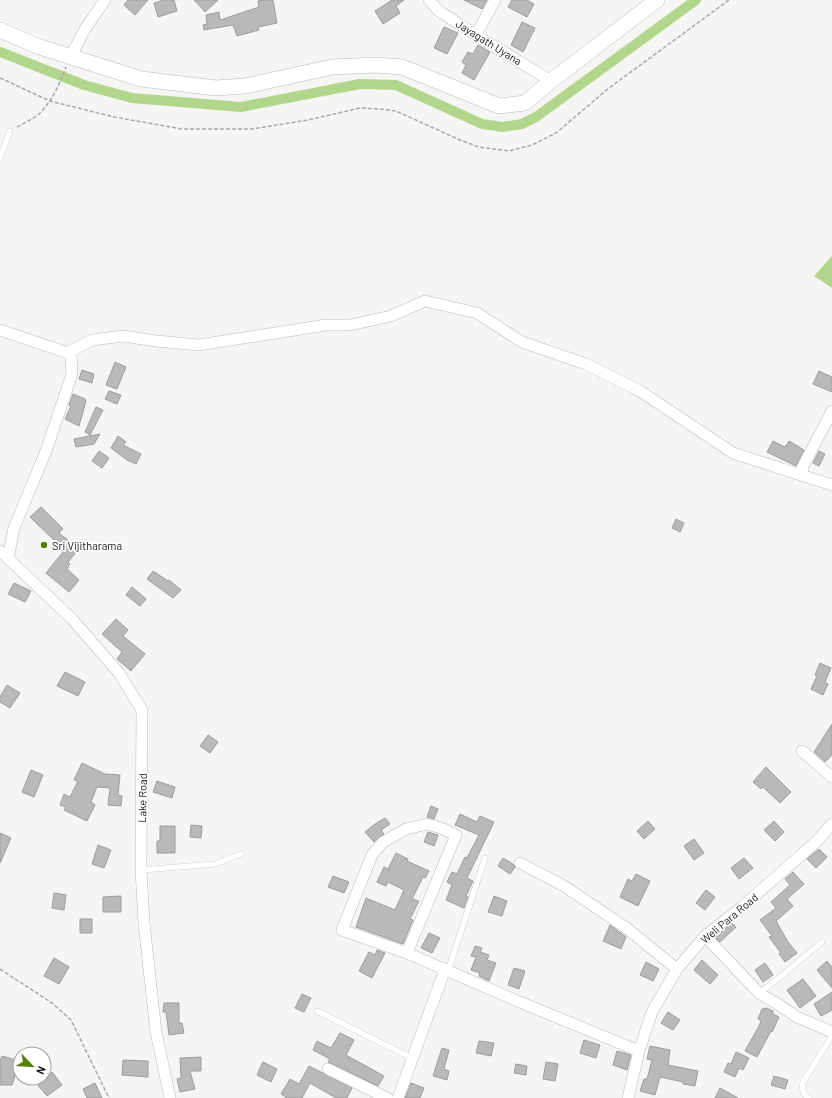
<svg xmlns="http://www.w3.org/2000/svg" width="832" height="1098" font-family="Barlow,sans-serif">
<rect width="100%" height="100%" fill="#f5f6f3"/>
<path fill="#b2d68c" d="M832,256V288L814,276Z"/>
<g fill="none" stroke-linecap="round" stroke-linejoin="round">
<path stroke="#b2d68c" stroke-width="10" d="M0,52L84,85L132,98L241,107L360,84L396,85L482,124L503,127L522,124L536,117L696,0"/>
</g>
<path fill="#b9bab7" stroke="#9d9e9b" d="M128,0H148L135,15L124,5Z
M164,0H174L177,11L158,17L154,3Z
M194,0H218L205,12Z
M263,0H273L277,23L258,27L259,30L237,36L233,25L204,30L203,25L207,24L206,15L219,12L220,20L259,7L258,1Z
M392,0H404L396,6L400,13L383,24L375,11Z
M464,0H487L482,9Z
M512,0H527L534,4L527,17L508,7Z
M522,22L535,28L523,52L511,45Z
M444,27L458,33L447,54L434,48Z
M478,45L490,52L474,80L462,73L466,65L462,62L468,52L473,54Z
M115,362L126,367L117,389L106,385Z
M82,370L94,374L92,383L79,379Z
M819,371L832,377V392L813,384Z
M109,391L121,395L117,404L105,399Z
M73,394L85,399V400L86,401L79,426L65,419L71,406L69,405Z
M96,407L103,410L90,435L85,432Z
M100,434L94,444L76,447L74,439Z
M118,436L126,442L123,445L141,454L136,464L127,460L111,448Z
M773,441L785,447L789,441L804,450L796,466L767,452Z
M99,451L109,458L102,468L92,461Z
M819,451L825,454L819,466L813,463Z
M41,507L63,529L59,533L79,549L68,562L70,564L67,569L79,580L69,592L46,573L63,552L58,547L59,545L30,517Z
M676,519L684,523L680,532L672,528Z
M153,571L168,581L169,580L181,590L173,598L147,579Z
M14,583L31,591L25,602L8,594Z
M132,587L146,599L140,606L126,595Z
M116,619L128,630L123,636L145,654L131,671L117,659L122,652L102,634Z
M820,663L831,668L825,682L828,684L823,695L811,689L817,676L815,675Z
M65,672L85,682L78,696L57,686Z
M7,685L20,693L10,708L0,702V697Z
M832,724V755L825,762L814,752Z
M208,735L218,742L210,753L200,746Z
M82,763L105,774L120,775L118,795L122,796L121,806L108,805L110,788L97,787L91,802L95,805L87,821L64,810L66,807L60,805L64,794L70,797L78,781L74,780Z
M766,767L791,792L780,803L763,787L761,789L753,782Z
M31,770L43,775L34,797L22,792Z
M157,781L175,787L172,798L153,792Z
M431,806L438,809L434,819L427,817Z
M460,814L477,822L480,816L494,822L467,878L473,881L466,896L468,897L464,908L446,900L452,885L447,882L452,872L457,874L465,857L467,858L479,835L455,825Z
M385,818L390,824L381,830L384,834L374,842L365,832L375,824Z
M648,821L655,829L644,839L637,831Z
M774,821L784,832L775,841L764,830Z
M191,825L202,826L201,838L190,837Z
M160,826H175V853H157V841H160Z
M428,832L438,835L434,846L424,842Z
M0,833L11,838L0,863Z
M694,839L704,853L694,860L684,846Z
M98,845L111,850L104,868L92,864Z
M819,849L827,857L816,868L807,859Z
M396,853L408,859L407,861L429,871L425,878L423,877L412,899L419,901L410,919L413,920L403,944L356,927L366,898L395,910L404,890L388,882L386,886L377,882L384,867L388,869Z
M503,858L513,864L515,867L510,874L498,866Z
M744,858L753,868L739,879L731,868Z
M793,872L804,884L787,899L793,906L776,921L788,942L797,953L785,962L779,954L781,953L769,937L772,936L760,920L776,908L771,902L790,885L785,879Z
M636,874L650,881L638,906L620,897L628,879L632,881Z
M333,876L349,882L344,893L328,887Z
M706,890L715,897L705,910L696,903Z
M54,893L66,895L64,910L52,908Z
M121,896V912H103V897Z
M494,896L507,901L502,916L488,912Z
M80,919H92V933H80Z
M732,923L736,927L720,942L715,937Z
M610,925L626,937L621,949L603,941Z
M429,933L440,938L432,953L421,948Z
M475,946L482,948L480,952L489,955L487,960L496,963L489,981L479,976L480,973L471,970L476,957L471,956Z
M377,950L385,953L372,978L359,971L369,952L375,955Z
M54,958L69,967L59,984L44,976Z
M702,960L718,975L710,984L694,970Z
M827,961L832,967V988L817,970Z
M646,962L659,969L653,981L640,975Z
M765,963L773,975L763,982L755,970Z
M514,968L525,971L519,989L508,985Z
M803,979L816,996L800,1008L787,990Z
M832,992V1010L821,1016L814,1004Z
M302,994L311,998L304,1012L295,1008Z
M164,1003H179V1023H182L184,1033L169,1035L166,1012H163Z
M766,1008L773,1011V1014L779,1017L772,1032L771,1031L757,1057L745,1051L759,1026L761,1021L758,1019L762,1009Z
M668,1012L680,1020L673,1030L661,1023Z
M340,1033L354,1040L346,1055L384,1076L378,1086L328,1062L330,1059L313,1050L317,1041L331,1048Z
M584,1040L600,1045L596,1058L580,1053Z
M479,1041L494,1043L491,1056L476,1053Z
M650,1046L670,1050L668,1065L698,1071L695,1086L683,1084V1082L660,1077L655,1095L640,1091L644,1079H647L652,1060L647,1059Z
M442,1048L449,1050L444,1069L449,1071L447,1080L433,1076Z
M617,1051L631,1055L627,1070L613,1065Z
M736,1052L749,1058L743,1070L739,1068L735,1077L724,1072L728,1063L731,1064Z
M2,1056L20,1061L12,1085H0V1061Z
M201,1057V1071H190L195,1089L180,1092L177,1079L181,1078L180,1058Z
M123,1060L148,1061V1077L122,1075Z
M263,1062L277,1069L271,1082L257,1075Z
M546,1062L558,1064L555,1081L543,1079Z
M516,1064L527,1066L526,1075L514,1073Z
M309,1066L352,1088L347,1098H336L310,1083L302,1098H287L281,1094L290,1079L299,1084Z
M52,1072L62,1085L47,1096L37,1084Z
M774,1076L788,1080L785,1089L771,1085Z
M95,1083L102,1098H87L83,1089Z
M411,1083L424,1088L420,1098H405Z
M720,1088L738,1098H715Z"/>
<g fill="none" stroke-linecap="round" stroke-linejoin="round">
<g stroke="#b9bbb8" stroke-width="6">
<path id="lane" d="M0,158L10,131
M141,870L215,864L241,854
M448,971L485,858
M759,993L774,982L822,942
M317,1011L412,1058
M809,1098C802,1095 802,1088 803,1082L832,1036"/>
</g>
<g stroke="#b9bbb8" stroke-width="12">
<path id="street" d="M429,0L439,11L476,35L551,81
M476,35L495,0
M71,56L85,29L105,0
M0,330L71,354L72,374L46,451L14,528L8,559
M67,353L92,340L123,336L156,341L199,345L326,325H350L391,316L425,301L477,313L522,342L586,364L640,391L733,453L832,485
M803,475L802,468L832,411
M0,551L72,619L119,673L142,710L141,870L144,923L156,1032L170,1098
M802,751L832,777
M520,863L564,886L625,927L677,969
M705,936L759,993L776,1003L797,1017L832,1032
M407,953L456,835L441,828L427,824L406,829L383,842L372,855L342,930L407,953L515,1000L639,1051
M328,1069L387,1098
M398,1098L445,969
M628,1098L639,1051L652,1012L677,969L705,936L742,907L817,841L832,824"/>
</g>
<g stroke="#b9bbb8" stroke-width="16">
<path id="secondary" d="M0,30L37,46L141,79L216,88L245,86L332,67L376,65L402,67L499,106L525,103L551,81L657,0"/>
</g>
<path stroke="#a8a9a6" stroke-width="1.5" stroke-dasharray="4 2" stroke-linecap="butt" d="M0,78L50,101L114,117L182,129H252L308,120L360,108L380,109L396,111L460,140L479,147L509,151L532,145L556,133L609,88L729,0
M17,127C24,123 33,119 39,114C53,100 59,85 66,67
M0,969L52,1003L71,1020L109,1098"/>
<use href="#lane" stroke="#fff" stroke-width="5.5"/>
<use href="#street" stroke="#fff" stroke-width="11"/>
<use href="#secondary" stroke="#fff" stroke-width="15"/>
</g>
<circle fill="#558007" stroke="#fff" stroke-width="1.5" cx="44" cy="545" r="4"/>
<g text-anchor="middle" dominant-baseline="central" stroke-width="3.5" stroke-linejoin="round" paint-order="stroke">
<g font-size="11" fill="#131312" stroke="#fff">
<text transform="translate(489 42) rotate(32)">Jayagath Uyana</text>
<text transform="translate(142 798) rotate(-89)">Lake Road</text>
<text transform="translate(729 918) rotate(-40)">Weli Para Road</text>
</g>
<g font-size="11" fill="#131312" stroke="#fff" text-anchor="start">
<text x="52" y="545">Sri Vijitharama</text>
</g>
</g>
<g transform="translate(32 1066) rotate(115)"><circle r="19" fill="#ffffff" stroke="#a1a1a0"/>
<path d="M0-3L7 15L0 10L-7 15Z" fill="#558007"/>
<text y="-6" font-size="11" font-weight="bold" text-anchor="middle" fill="#131312">N</text>
</g>
</svg>
